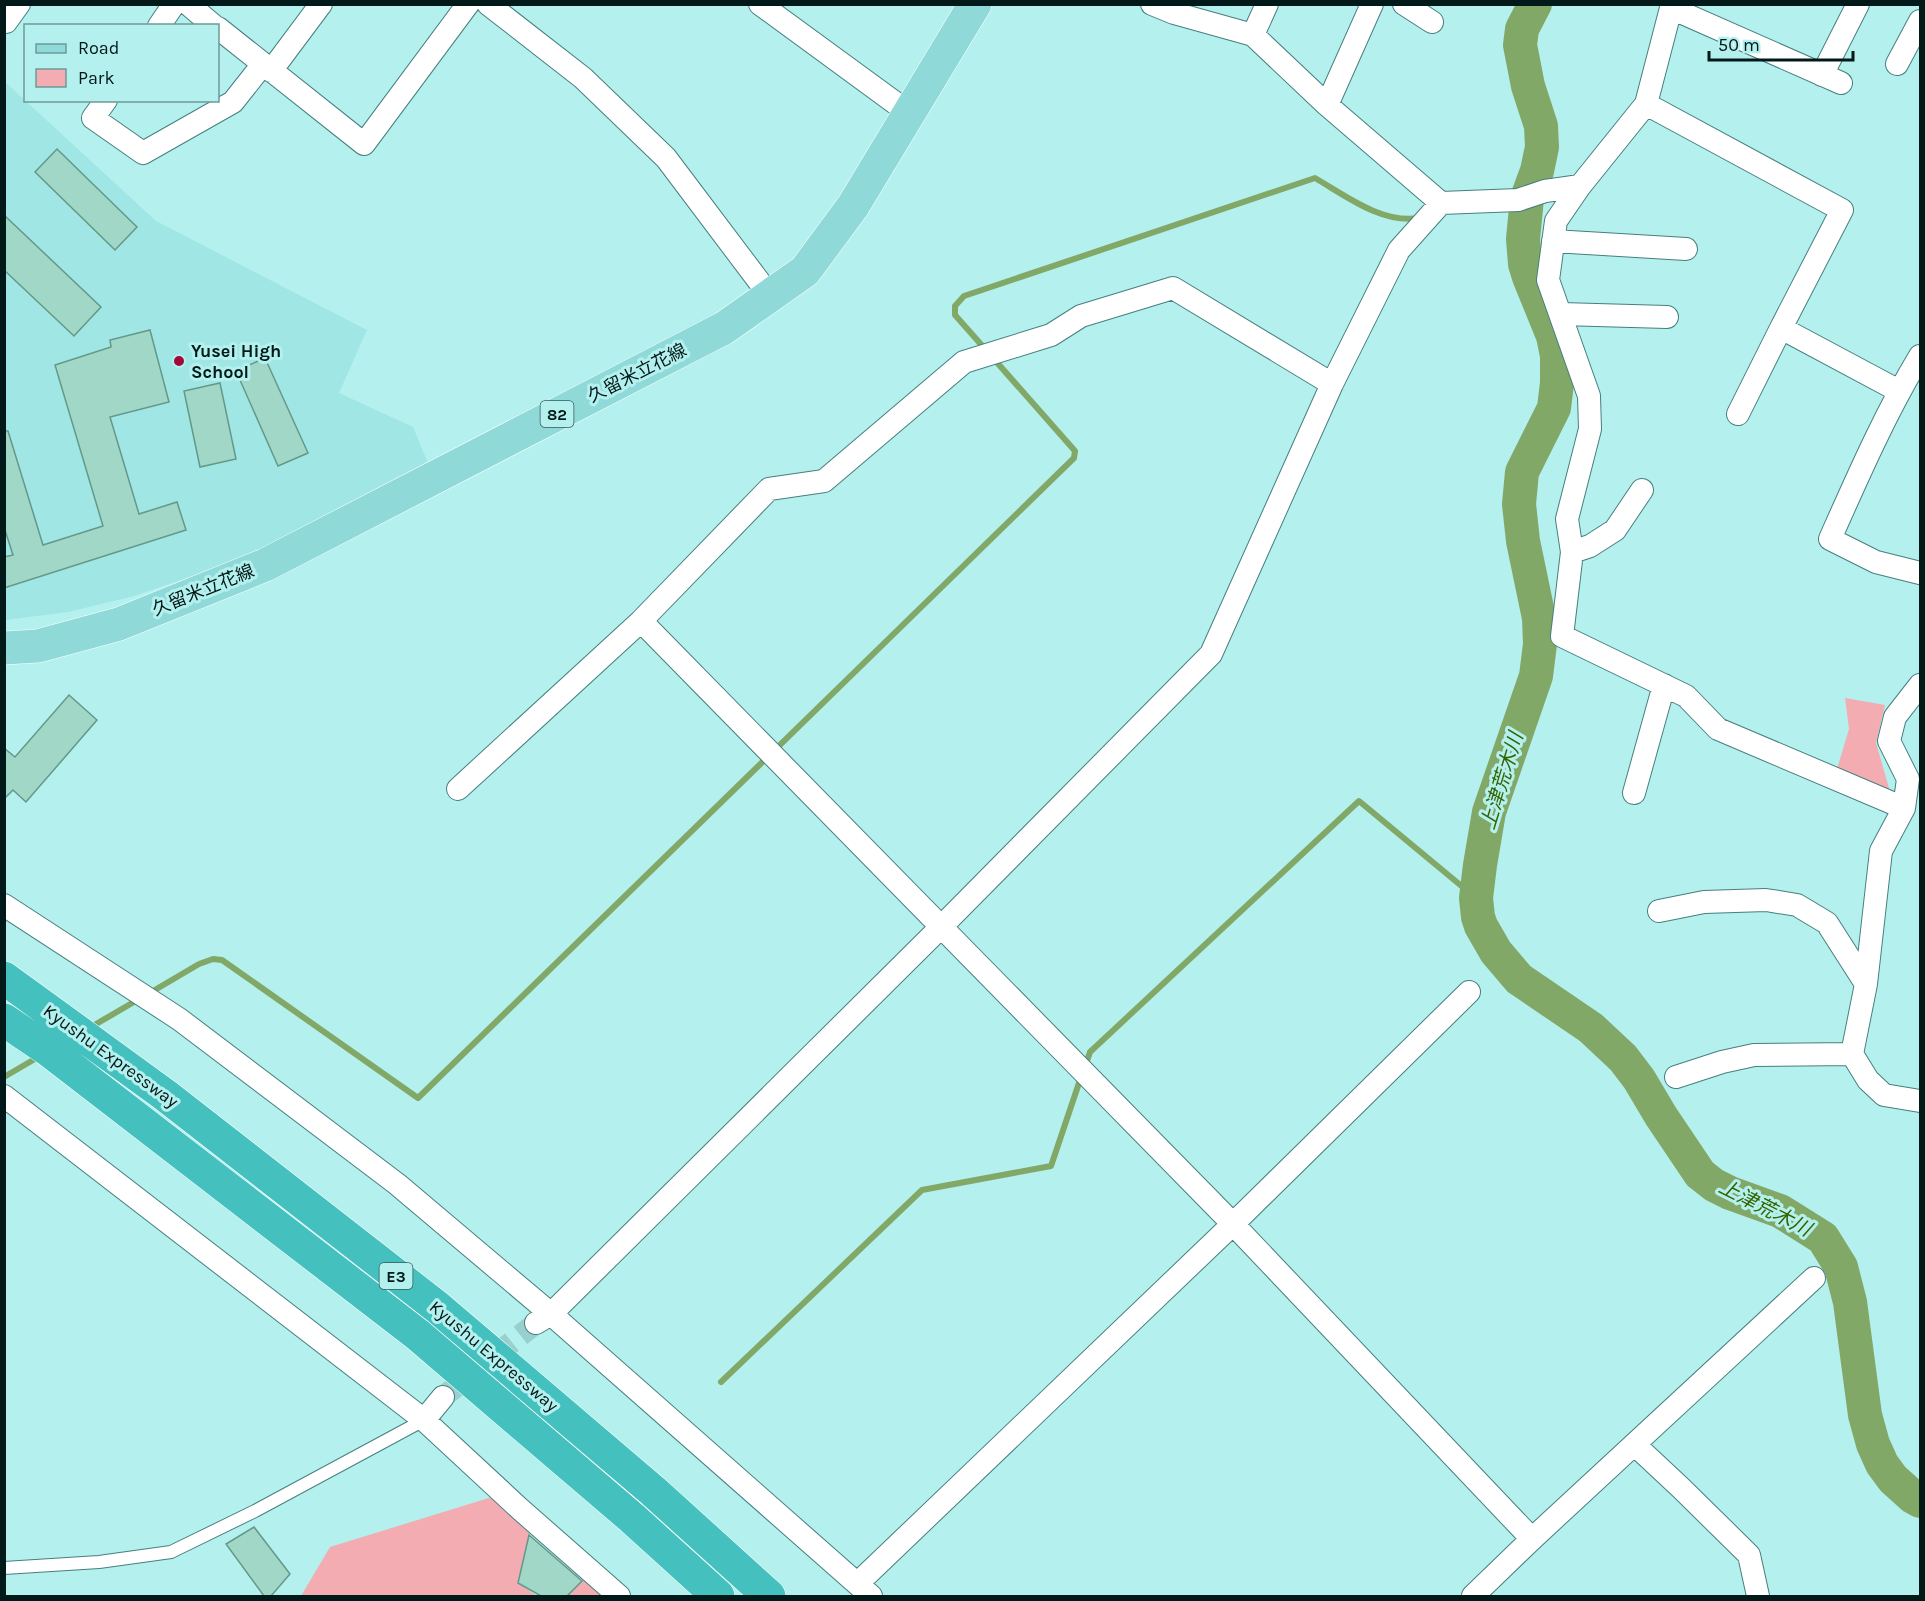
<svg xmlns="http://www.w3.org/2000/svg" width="1925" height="1601" font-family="Karla,'Noto Sans JP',sans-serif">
<rect width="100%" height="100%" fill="#b4f0ee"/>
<path fill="#9fe6e4" d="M4,81L156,221L367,330L339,393L413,427L428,463L254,558L193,576L134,596L68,612L5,620Z"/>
<path fill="#f3acb1" d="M1845,698L1885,705L1876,743L1891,795L1837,769L1849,729Z
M492,1497L530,1531L518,1583L537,1596H301L330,1547Z
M584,1579L613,1596H567Z"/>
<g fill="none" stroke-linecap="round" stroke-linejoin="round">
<path stroke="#82a868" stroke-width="6" d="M986,350L955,315V306L964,296L1315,178C1346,196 1382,224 1419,218
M148,994L199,964L213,959L222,960L418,1098L1074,458L1075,451L993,358
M91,1027L139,999
M1085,1067L1090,1052L1359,801L1476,898
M4,1077L40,1056
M721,1382L922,1190L1051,1166L1081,1077"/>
<path stroke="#82a868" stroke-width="34" d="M1535,4L1522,29L1520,45L1528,86L1541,126L1542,147L1537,171L1527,198L1523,239L1525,264L1529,277L1553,336L1557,356V383L1554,408L1522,472L1519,504L1523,541L1539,618L1540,644L1536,676L1489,812L1480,865L1476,898L1478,917L1481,926L1496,952L1519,979L1591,1028L1623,1058L1639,1079L1661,1116L1700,1174L1714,1185L1730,1193L1780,1211L1823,1238L1841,1267L1850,1302L1865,1415L1873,1444L1882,1464L1893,1479L1913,1497L1920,1501"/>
</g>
<path fill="#a1d7c6" stroke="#649888" stroke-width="1.5" d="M57,149L137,227L115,250L35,172Z
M4,215L101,307L74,336L4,270Z
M150,330L169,402L110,417L139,514L177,502L186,530L4,588V557L13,555L4,527V431H8L43,545L103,526L55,365L111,347L110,340Z
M265,358L308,453L278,466L236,371Z
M220,383L236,459L200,467L184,391Z
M69,695L97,720L26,802L13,790L4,799V748L15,757Z
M254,1527L290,1574L271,1596H264L226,1544Z
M529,1535L582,1581L567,1596H541L518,1583Z"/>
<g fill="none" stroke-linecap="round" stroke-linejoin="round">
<path stroke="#99d0ce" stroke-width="22" stroke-dasharray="22 11" stroke-linecap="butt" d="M443,1397L536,1323"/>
<g stroke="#467f7e" stroke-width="14">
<path id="service" d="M4,1568L99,1562L171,1552L255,1511L424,1420"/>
</g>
<g stroke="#467f7e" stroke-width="24">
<path id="minor" d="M188,4L214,26
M488,4L583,78L666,158L770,296
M760,4L909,113
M1152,4L1174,13L1253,35L1327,105L1441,203L1518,200L1545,191L1580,186L1646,104L1671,8L1675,4
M1404,4L1432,22
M1671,8L1841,83
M6,22L19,4
M159,26L174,4
M218,28L364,144L468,4
M1253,35L1267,4
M1897,64L1920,21
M271,71L321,4
M1822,75L1858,4
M106,100L93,118L143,153L233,102L263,64
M1646,104L1842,210L1781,328L1899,391
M1327,105L1372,4
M1553,241L1686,249
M1561,314L1667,317
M1920,356C1885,414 1858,476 1830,539L1876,562L1920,573
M1738,414L1781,328
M1642,490L1615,530L1590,546L1572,552L1562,636L1686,696L1718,729L1904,808
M1572,552L1567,519L1590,429L1589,396L1548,280L1556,221L1580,186
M641,621L1233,1224L1532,1539
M1920,685L1895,717L1889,741L1908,779L1904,808L1881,851L1866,984L1852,1054L1868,1080L1884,1095L1920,1101
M458,789L641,621L769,489L824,481L964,362L1051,335L1081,316L1173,288L1332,384
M1634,793L1664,685
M4,905L179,1019L397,1184L551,1314L871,1596
M1659,911L1704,902L1766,900L1797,905L1827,923L1866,984
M1676,1077L1722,1062L1754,1055L1852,1054
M4,1096L424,1420L520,1509L619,1596
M536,1323L551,1314L942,926L1211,654L1332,384L1399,250L1441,203
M424,1420L443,1397
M1635,1445L1681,1488L1749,1555L1758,1596
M858,1583L1233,1224L1469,992
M1473,1596L1532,1539L1814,1278"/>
</g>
<g stroke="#fff" stroke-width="34">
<path id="primary" d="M4,648L38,646L119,624L265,565L724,328L805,271L853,206L975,4"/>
</g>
<g stroke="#fff" stroke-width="34">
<path id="motorway" d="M4,978L165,1095L437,1307L653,1491L769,1596
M4,1020L47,1049L418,1335L632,1518L718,1596"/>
</g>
<use href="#service" stroke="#fff" stroke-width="12"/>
<use href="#minor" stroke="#fff" stroke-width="22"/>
<use href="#primary" stroke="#8fdad9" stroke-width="33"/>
<use href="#motorway" stroke="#44c1bf" stroke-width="33"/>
</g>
<circle fill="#a40839" stroke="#b4f0ee" stroke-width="2" cx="179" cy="361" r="6"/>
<g text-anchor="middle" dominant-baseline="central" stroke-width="6" stroke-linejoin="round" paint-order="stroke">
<g fill="#b4f0ee" stroke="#375a59" stroke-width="1.5">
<rect x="540.5" y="401" width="33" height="26" rx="4.5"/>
<rect x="379.5" y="1263" width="33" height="26" rx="4.5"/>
</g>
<g font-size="16" font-weight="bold" fill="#021919">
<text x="557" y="414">82</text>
<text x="396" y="1276">E3</text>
</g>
<g font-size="18" font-weight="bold" fill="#021919" stroke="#b4f0ee" text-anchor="start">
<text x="191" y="351">Yusei High<tspan x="191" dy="21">School</tspan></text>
</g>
<g font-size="18" fill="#021919" stroke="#b4f0ee">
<text transform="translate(637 373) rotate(-27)">久留米立花線</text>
<text transform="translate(203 590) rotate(-22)">久留米立花線</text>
<text transform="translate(111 1056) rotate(36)">Kyushu Expressway</text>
<text transform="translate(494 1356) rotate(40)">Kyushu Expressway</text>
</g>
<g font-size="20" font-style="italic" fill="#356300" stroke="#b4f0ee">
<text transform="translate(1502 781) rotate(-73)">上津荒木川</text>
<text transform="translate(1765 1208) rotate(27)">上津荒木川</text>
</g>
</g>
<rect width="1925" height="1601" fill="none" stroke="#021919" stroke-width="12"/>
<rect x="24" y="24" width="195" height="78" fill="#b4f0ee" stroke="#6d9a99" stroke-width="1.5"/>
<rect x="36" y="44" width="30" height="9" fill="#8fdad9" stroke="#6d9a99" stroke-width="1.5"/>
<text x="78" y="54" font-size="18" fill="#021919">Road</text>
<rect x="36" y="69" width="30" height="18" fill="#f3acb1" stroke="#6d9a99" stroke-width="1.5"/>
<text x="78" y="84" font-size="18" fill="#021919">Park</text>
<path d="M1709 51v9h144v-9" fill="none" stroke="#021919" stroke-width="3"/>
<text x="1718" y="51" font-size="18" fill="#021919" stroke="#b4f0ee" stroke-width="4.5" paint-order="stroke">50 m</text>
</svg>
